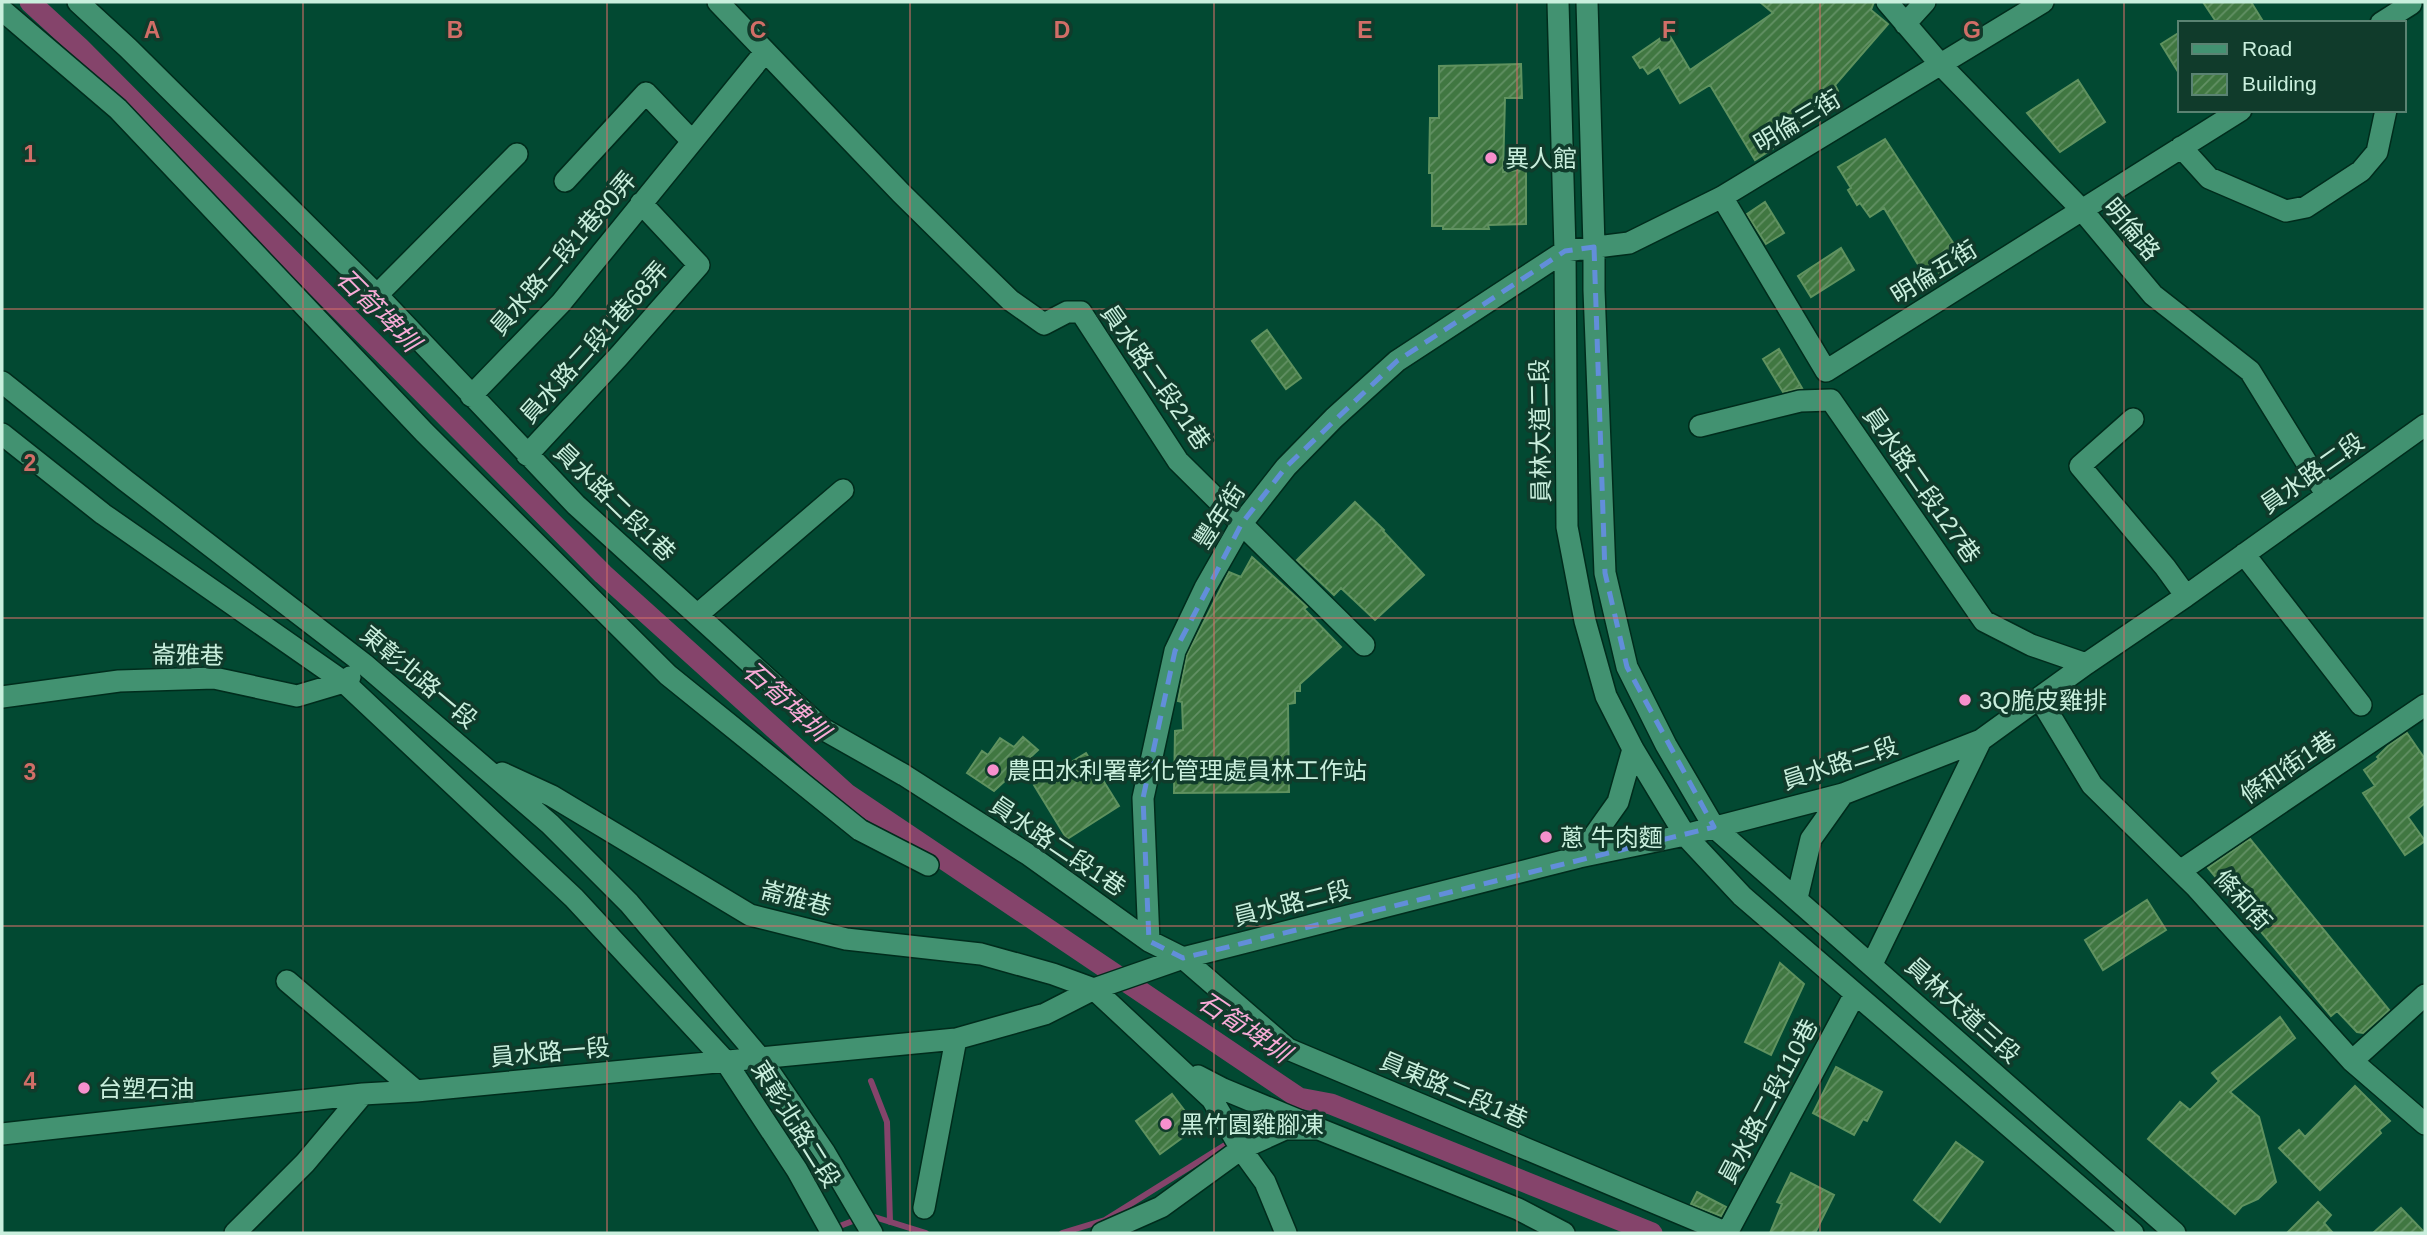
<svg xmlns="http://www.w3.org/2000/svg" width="2427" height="1235" font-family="Helvetica,'Noto Sans TC',sans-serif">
<defs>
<pattern id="building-hatch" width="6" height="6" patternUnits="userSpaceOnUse" patternTransform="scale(1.75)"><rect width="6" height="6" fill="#407741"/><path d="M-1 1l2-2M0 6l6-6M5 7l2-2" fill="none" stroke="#639165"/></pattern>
</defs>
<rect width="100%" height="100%" fill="#024932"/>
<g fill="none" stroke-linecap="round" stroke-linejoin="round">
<path stroke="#85446b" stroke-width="6" d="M871,1081L887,1122L890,1222
M1282,1109L1299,1098
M868,1215L926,1233
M832,1229L858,1219
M1062,1233L1105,1220L1273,1115"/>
<path stroke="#85446b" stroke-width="21" d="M30,2L79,47L603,574L847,794L1299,1098L1331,1104L1652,1233"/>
</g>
<path fill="url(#building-hatch)" stroke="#5f925f" stroke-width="2" d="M1760,2H1874L1871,10L1888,24L1835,85L1838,91L1812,108L1819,119L1755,160L1710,85L1680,103L1659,67L1648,74L1643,67L1640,68L1633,57L1668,33L1690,70L1773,13Z
M2203,2H2251L2264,23H2217Z
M2180,32V75L2161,44Z
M1521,64L1522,98H1505L1503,172L1526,169V224L1488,225L1489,229H1443V226H1432V173H1429L1430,118H1439V66Z
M2078,80L2105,122L2060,152L2027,113Z
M1885,139L1965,261L1941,276L1936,269L1925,276L1884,208L1870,217L1860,203L1857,205L1848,190L1851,188L1838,167Z
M1765,202L1784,233L1766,244L1747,214Z
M1841,248L1854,270L1811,297L1798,276Z
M1267,330L1301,378L1286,389L1252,341Z
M1779,349L1802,388L1783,392L1763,359Z
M1355,502L1384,530L1383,531L1424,575L1375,620L1341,588L1334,595L1297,560Z
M1252,557L1307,607L1304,609L1341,647L1300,684V691H1295V703L1288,704L1289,792L1174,793L1175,731L1183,730L1182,702L1178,701L1187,655L1229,572L1241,577Z
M2407,733L2425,759V803L2408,817L2425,841L2405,855L2363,793L2375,786L2364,770L2379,759L2377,757L2388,746Z
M1023,737L1038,750L994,791L967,773L982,751L988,755L1000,738L1014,747Z
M1086,753L1119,806L1067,839L1034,785Z
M2250,839L2389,1010L2363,1033L2357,1032L2337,1011L2331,1016L2208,868Z
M2147,900L2166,930L2103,970L2085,940Z
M1780,963L1804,984L1771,1055L1745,1042Z
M2280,1017L2295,1038L2230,1092L2259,1117L2276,1182L2258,1199L2242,1206L2235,1214L2148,1139L2180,1102L2190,1110L2219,1081L2212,1073Z
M1836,1067L1882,1092L1867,1121L1863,1119L1854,1135L1813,1113Z
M2355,1086L2390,1121L2379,1130L2381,1133L2320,1190L2279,1148L2299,1130L2305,1137Z
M1172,1094L1197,1127L1160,1154L1136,1121Z
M1956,1142L1983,1162L1940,1222L1914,1200Z
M1791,1173L1834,1195L1815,1233H1770L1782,1204L1777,1202Z
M1697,1192L1726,1207L1721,1216L1691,1204Z
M2318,1202L2331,1215L2324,1223L2333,1233H2287Z
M2401,1208L2425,1233H2373Z"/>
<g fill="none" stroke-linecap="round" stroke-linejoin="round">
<g stroke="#002c1c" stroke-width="24">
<path id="minor" d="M78,2L128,48L377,295L576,505L823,729L904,775L1029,855L1149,941L1183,958L1288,1049L1727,1233
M718,2L901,193L975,266L1010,300L1044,324L1067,312H1081L1178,461L1364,645
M1558,2L1565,251L1567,527L1585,621L1606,696L1633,749L1685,835L1742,896L2133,1233
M1587,2L1594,247V290L1605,573L1627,667L1666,745L1714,827L2175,1233
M1887,2L1941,65L2082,210L2153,295L2250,371L2326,494
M2,10L118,109L424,432L668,675L860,830L928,865
M2381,23L2411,4L2409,2
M1905,24L1925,2
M2181,147L2209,178L2286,211L2306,207L2361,171L2377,152L2386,110
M565,181L646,93L692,141
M1722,197L1826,371L2241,110
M377,295L517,154
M2,382L126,481L364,664L550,824L629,903L760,1058L825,1153L872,1233
M471,396L561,303L765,52
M2133,419L2080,466L2165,567L2186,596
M1700,426L1800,401L1831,400L1984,621L2031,645L2086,664
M2,434L103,514L344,682L574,898L726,1062L797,1170L832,1233
M527,455L619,356L699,265L641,203
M2244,554L2361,705
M697,615L843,490
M2,697L119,681L214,678L297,696L344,682L350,677
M2040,699L2092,785L2196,887L2352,1061L2425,1124
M502,773L552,796L750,915L846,939L981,954L1053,974L1094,989L1212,1099L1241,1149L1265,1182L1286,1233
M1579,857L1618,802L1633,749
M2180,871L2425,705
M1797,898L1811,839L1843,794
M1149,941L1143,798L1175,651L1205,588L1242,523L1286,467L1334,418L1397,361L1565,251L1629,243L1722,197L2043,2
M1872,964L1981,740
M287,981L416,1091
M2352,1061L2425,995
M1198,1076L1223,1089L1310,1125
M2,1134L363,1094L416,1091L956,1039L1045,1014L1094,989L1183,958L1579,857L1685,835L1843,794L1981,740L2086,664L2186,596L2425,425
M924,1208L956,1039
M235,1233L305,1163L363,1094
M1102,1233L1161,1207L1241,1149L1285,1129H1319L1518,1209L1564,1233
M1727,1233L1855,994"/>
</g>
<use href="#minor" stroke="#429271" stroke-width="21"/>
</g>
<path fill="none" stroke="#628eda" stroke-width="5" stroke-dasharray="14 9" stroke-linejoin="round" d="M1594,247L1605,573L1627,667L1714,827L1183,958L1149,941L1143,798L1175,651L1242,523L1286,467L1397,361L1565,251Z"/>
<path fill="none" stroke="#d16e67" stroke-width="2" stroke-opacity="0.55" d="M303,2V1233M607,2V1233M910,2V1233M1214,2V1233M1517,2V1233M1820,2V1233M2124,2V1233M2,309H2425M2,618H2425M2,926H2425"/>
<g fill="#f790cd" stroke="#103b2b" stroke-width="2.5">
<circle cx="1491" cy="158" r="7"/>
<circle cx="1965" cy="700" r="7"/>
<circle cx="993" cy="770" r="7"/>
<circle cx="1546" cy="837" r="7"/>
<circle cx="84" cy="1088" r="7"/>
<circle cx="1166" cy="1124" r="7"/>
</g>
<g text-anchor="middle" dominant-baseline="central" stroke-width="7" stroke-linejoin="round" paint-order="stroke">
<g font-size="24" fill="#c9efdd" stroke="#103b2b">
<text transform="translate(1797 121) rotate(-31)">明倫三街</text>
<text transform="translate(2132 229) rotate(50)">明倫路</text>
<text transform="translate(563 253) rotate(-49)">員水路二段1巷80弄</text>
<text transform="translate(1934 272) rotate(-32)">明倫五街</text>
<text transform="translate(594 342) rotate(-48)">員水路二段1巷68弄</text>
<text transform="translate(1156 377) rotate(55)">員水路二段21巷</text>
<text transform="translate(1540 431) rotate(-91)">員林大道二段</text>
<text transform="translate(2312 473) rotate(-35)">員水路二段</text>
<text transform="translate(1922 485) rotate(55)">員水路二段127巷</text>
<text transform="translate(615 502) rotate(44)">員水路二段1巷</text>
<text transform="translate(1219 516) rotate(-57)">豐年街</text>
<text transform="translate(188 655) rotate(1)">崙雅巷</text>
<text transform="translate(419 677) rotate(40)">東彰北路一段</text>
<text transform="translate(1840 763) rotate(-18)">員水路二段</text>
<text transform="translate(2288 767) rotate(-34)">條和街1巷</text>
<text transform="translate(1058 846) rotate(34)">員水路二段1巷</text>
<text transform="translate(796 898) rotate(15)">崙雅巷</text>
<text transform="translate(2243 900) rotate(48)">條和街</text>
<text transform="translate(1292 903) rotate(-14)">員水路二段</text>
<text transform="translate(1963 1010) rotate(42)">員林大道三段</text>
<text transform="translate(550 1052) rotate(-5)">員水路一段</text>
<text transform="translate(1454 1090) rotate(23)">員東路二段1巷</text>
<text transform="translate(1768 1101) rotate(-62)">員水路二段110巷</text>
<text transform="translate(796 1124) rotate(58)">東彰北路二段</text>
</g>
<g font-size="24" fill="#c9efdd" stroke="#103b2b" text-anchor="start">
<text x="1505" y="158">異人館</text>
<text x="1979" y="700">3Q脆皮雞排</text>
<text x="1007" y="770">農田水利署彰化管理處員林工作站</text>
<text x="1560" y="837">蔥 牛肉麵</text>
<text x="98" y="1088">台塑石油</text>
<text x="1180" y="1124">黑竹園雞腳凍</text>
</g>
<g font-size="26" font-style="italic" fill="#f8abd7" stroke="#103b2b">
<text transform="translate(378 310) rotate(45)">石筍埤圳</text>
<text transform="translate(786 701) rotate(42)">石筍埤圳</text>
<text transform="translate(1244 1027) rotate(34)">石筍埤圳</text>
</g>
</g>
<g font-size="23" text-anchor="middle" font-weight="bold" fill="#d16e67" stroke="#103b2b" stroke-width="7" stroke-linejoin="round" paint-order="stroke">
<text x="152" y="38">A</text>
<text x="455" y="38">B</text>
<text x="758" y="38">C</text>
<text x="1062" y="38">D</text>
<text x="1365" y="38">E</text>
<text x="1669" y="38">F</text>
<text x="1972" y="38">G</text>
<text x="30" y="162">1</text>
<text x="30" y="471">2</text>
<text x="30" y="780">3</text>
<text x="30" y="1089">4</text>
</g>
<rect width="2427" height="1235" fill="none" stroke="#c9efdd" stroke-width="7"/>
<rect x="2178" y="21" width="228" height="91" fill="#103b2b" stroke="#5a8372" stroke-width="2"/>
<rect x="2192" y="44" width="35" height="10" fill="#429271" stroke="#5a8372" stroke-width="2"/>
<text x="2242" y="56" font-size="21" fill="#c9efdd">Road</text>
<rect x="2192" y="74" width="35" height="21" fill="url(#building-hatch)" stroke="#5a8372" stroke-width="2"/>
<text x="2242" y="91" font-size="21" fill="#c9efdd">Building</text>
</svg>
